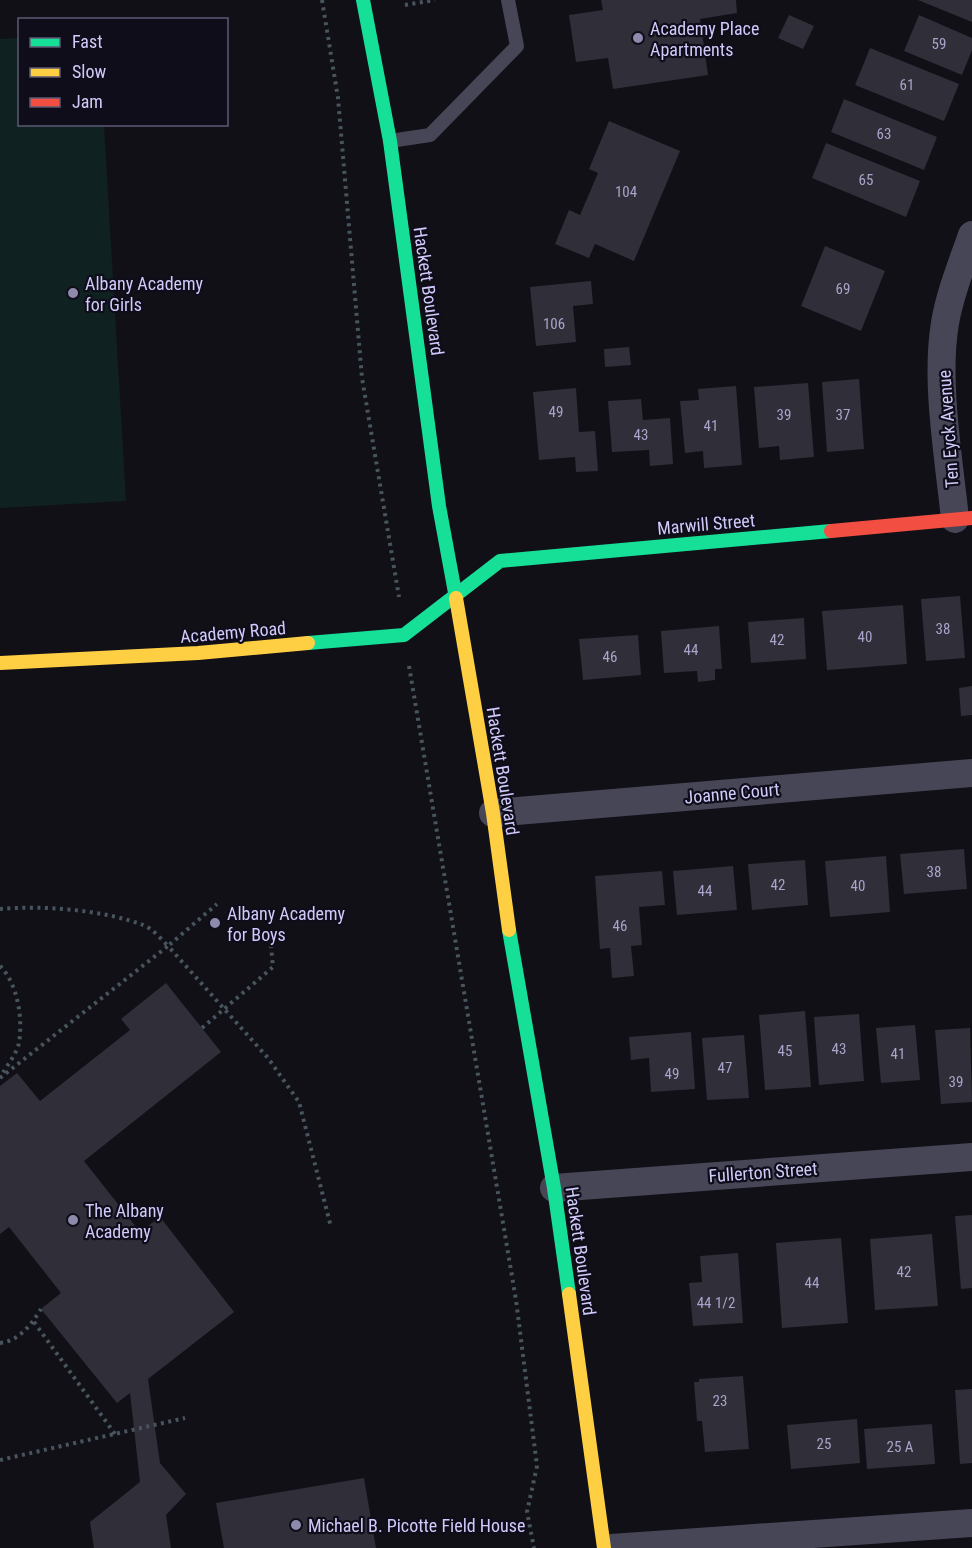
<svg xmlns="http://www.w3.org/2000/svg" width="972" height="1548" font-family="'Roboto Condensed',sans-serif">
<rect width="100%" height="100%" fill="#111017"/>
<path fill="#102121" d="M19,38L20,124L104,125L126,501L0,508V39Z"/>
<path fill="#2f2e39" d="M601,0H736L737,13L700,19L708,75L613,89L608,58L576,62L569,15L603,10Z
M918,0H972V22Z
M789,15L814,26L803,49L778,38Z
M919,15L972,38V50L962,75L904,51Z
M870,48L959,84L944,121L855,85Z
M844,99L937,137L924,170L831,132Z
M609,121L680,151L634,261L595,244L589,258L555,244L569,210L580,215L598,173L589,169Z
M826,143L920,181L906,217L812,178Z
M825,246L885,271L861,331L801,306Z
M591,281L593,304L573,306L576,342L536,346L530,287Z
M629,347L631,365L605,367L604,349Z
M859,379L864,449L827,452L822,382Z
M808,383L814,457L780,460L779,446L759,448L754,387Z
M736,386L742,465L704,468L703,451L685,453L680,401L699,400L698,389Z
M576,388L579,432L595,431L598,471L576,472L575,457L539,460L533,392Z
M641,399L643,420L670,418L673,464L650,466L649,450L612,452L608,401Z
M960,596L965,658L926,661L921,599Z
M903,605L907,664L827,670L822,611Z
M804,618L806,659L751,663L748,622Z
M719,626L722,669H715V680L698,682L697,671L664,673L661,631Z
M638,635L641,675L583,680L579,639Z
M972,686V715L961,716L959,688Z
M964,849L967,889L904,894L900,854Z
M886,856L890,912L830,917L825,861Z
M805,860L808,905L752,910L748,864Z
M733,866L737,910L677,915L673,871Z
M662,871L665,905L639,907L642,945L631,946L634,976L612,978L610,948L600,949L595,876Z
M166,983L221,1052L84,1161L140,1232L160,1217L234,1312L148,1379L160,1463L186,1494L166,1515L171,1548H94L90,1522L140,1482L130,1393L117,1403L41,1309L61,1293L9,1227L0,1234V1086L17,1073L40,1101L130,1030L121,1019Z
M805,1011L811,1087L765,1090L759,1015Z
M859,1014L864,1081L819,1085L814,1017Z
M915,1025L920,1080L881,1083L876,1028Z
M970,1028L972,1102L941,1104L935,1030Z
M691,1032L695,1089L651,1092L649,1058L631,1060L629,1037Z
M744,1035L749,1098L707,1100L702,1038Z
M972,1215V1288L961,1289L955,1216Z
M932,1234L938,1306L875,1310L870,1239Z
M841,1238L848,1323L782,1328L776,1243Z
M738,1253L743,1323L693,1326L689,1283L702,1282L700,1256Z
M743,1376L749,1449L705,1452L702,1421H697L694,1382H699V1379Z
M972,1389V1463L960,1464L955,1390Z
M857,1419L860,1463L791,1469L787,1425Z
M932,1424L935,1464L867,1469L864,1429Z
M364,1478L376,1548H224L216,1503Z"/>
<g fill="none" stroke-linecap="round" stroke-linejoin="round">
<path stroke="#48555f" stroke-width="4" stroke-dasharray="3 4.5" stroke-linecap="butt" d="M322,0L338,98L362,378L399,597
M405,5L435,0
M409,666L516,1300L537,1466L527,1512L534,1548
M0,909C42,905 104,910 143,925C152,928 161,939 168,946L217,904
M0,966C18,984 23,1019 19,1043C17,1053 8,1064 3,1073
M202,1028L273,967L270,935
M0,1078L168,946L268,1058L299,1102L331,1227
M34,1322L115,1434
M0,1343C19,1341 31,1325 41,1309
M0,1460L185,1418"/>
<path stroke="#464657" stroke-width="14" d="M390,141L430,135L517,46L508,0"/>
<path stroke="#464657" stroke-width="28" d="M955,519C949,459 935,382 945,323C950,293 962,264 972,235
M493,813L972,773
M554,1188L972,1157
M611,1548L972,1523"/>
<path stroke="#16e098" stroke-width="14" d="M363,0L390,141L439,506L456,598
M308,643L404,635L500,561L831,531
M509,930L554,1188L569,1294"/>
<path stroke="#ffcf43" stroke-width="14" d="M456,598L493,813L509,930
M0,663L198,653L308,643
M569,1294L604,1548"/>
<path stroke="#f24e42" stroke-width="14" d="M831,531L972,518"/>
</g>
<g fill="#8d8aab" stroke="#0f0d1a" stroke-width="2">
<circle cx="638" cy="38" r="6"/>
<circle cx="73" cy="293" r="6"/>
<circle cx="215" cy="923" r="6"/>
<circle cx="73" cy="1220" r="6"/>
<circle cx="296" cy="1525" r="6"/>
</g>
<g text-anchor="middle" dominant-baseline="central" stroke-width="4.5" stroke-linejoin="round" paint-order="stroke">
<g font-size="15" fill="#a8a4ca">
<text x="939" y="44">59</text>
<text x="907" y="85">61</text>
<text x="884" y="134">63</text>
<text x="866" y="180">65</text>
<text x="626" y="192">104</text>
<text x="843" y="289">69</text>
<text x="554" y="324">106</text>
<text x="556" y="412">49</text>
<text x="784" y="415">39</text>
<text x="843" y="415">37</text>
<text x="711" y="426">41</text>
<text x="641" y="435">43</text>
<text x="943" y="629">38</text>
<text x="865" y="637">40</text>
<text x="777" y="640">42</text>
<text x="691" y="650">44</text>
<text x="610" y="657">46</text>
<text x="934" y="872">38</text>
<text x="778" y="885">42</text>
<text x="858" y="886">40</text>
<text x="705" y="891">44</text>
<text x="620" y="926">46</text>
<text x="839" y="1049">43</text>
<text x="785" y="1051">45</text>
<text x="898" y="1054">41</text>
<text x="725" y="1068">47</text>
<text x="672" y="1074">49</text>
<text x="956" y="1082">39</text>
<text x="904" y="1272">42</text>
<text x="812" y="1283">44</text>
<text x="716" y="1303">44 1/2</text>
<text x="720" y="1401">23</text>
<text x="824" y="1444">25</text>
<text x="900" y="1447">25 A</text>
</g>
<g font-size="18" fill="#d0cbfa" stroke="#0f0d1a" text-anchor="start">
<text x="650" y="28">Academy Place<tspan x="650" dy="21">Apartments</tspan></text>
<text x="85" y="283">Albany Academy<tspan x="85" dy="21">for Girls</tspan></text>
<text x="227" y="913">Albany Academy<tspan x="227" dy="21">for Boys</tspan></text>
<text x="85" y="1210">The Albany<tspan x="85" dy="21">Academy</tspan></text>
<text x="308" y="1525">Michael B. Picotte Field House</text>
</g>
<g font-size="18" fill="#d0cbfa" stroke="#0f0d1a">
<text transform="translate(429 291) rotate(82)">Hackett Boulevard</text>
<text transform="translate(948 429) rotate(-94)">Ten Eyck Avenue</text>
<text transform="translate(706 524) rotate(-5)">Marwill Street</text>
<text transform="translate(233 632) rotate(-5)">Academy Road</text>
<text transform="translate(503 771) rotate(81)">Hackett Boulevard</text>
<text transform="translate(732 793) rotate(-5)">Joanne Court</text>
<text transform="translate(763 1172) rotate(-4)">Fullerton Street</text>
<text transform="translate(581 1251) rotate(82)">Hackett Boulevard</text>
</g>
</g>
<rect x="18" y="18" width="210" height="108" fill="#0f0d1a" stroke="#5c5974" stroke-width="1.5"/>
<rect x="30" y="38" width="30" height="9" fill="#16e098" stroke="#5c5974" stroke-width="1.5"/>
<text x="72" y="48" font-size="18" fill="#d0cbfa">Fast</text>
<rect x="30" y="68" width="30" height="9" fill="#ffcf43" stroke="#5c5974" stroke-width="1.5"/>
<text x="72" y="78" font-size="18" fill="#d0cbfa">Slow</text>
<rect x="30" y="98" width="30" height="9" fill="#f24e42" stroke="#5c5974" stroke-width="1.5"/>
<text x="72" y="108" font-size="18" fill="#d0cbfa">Jam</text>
</svg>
